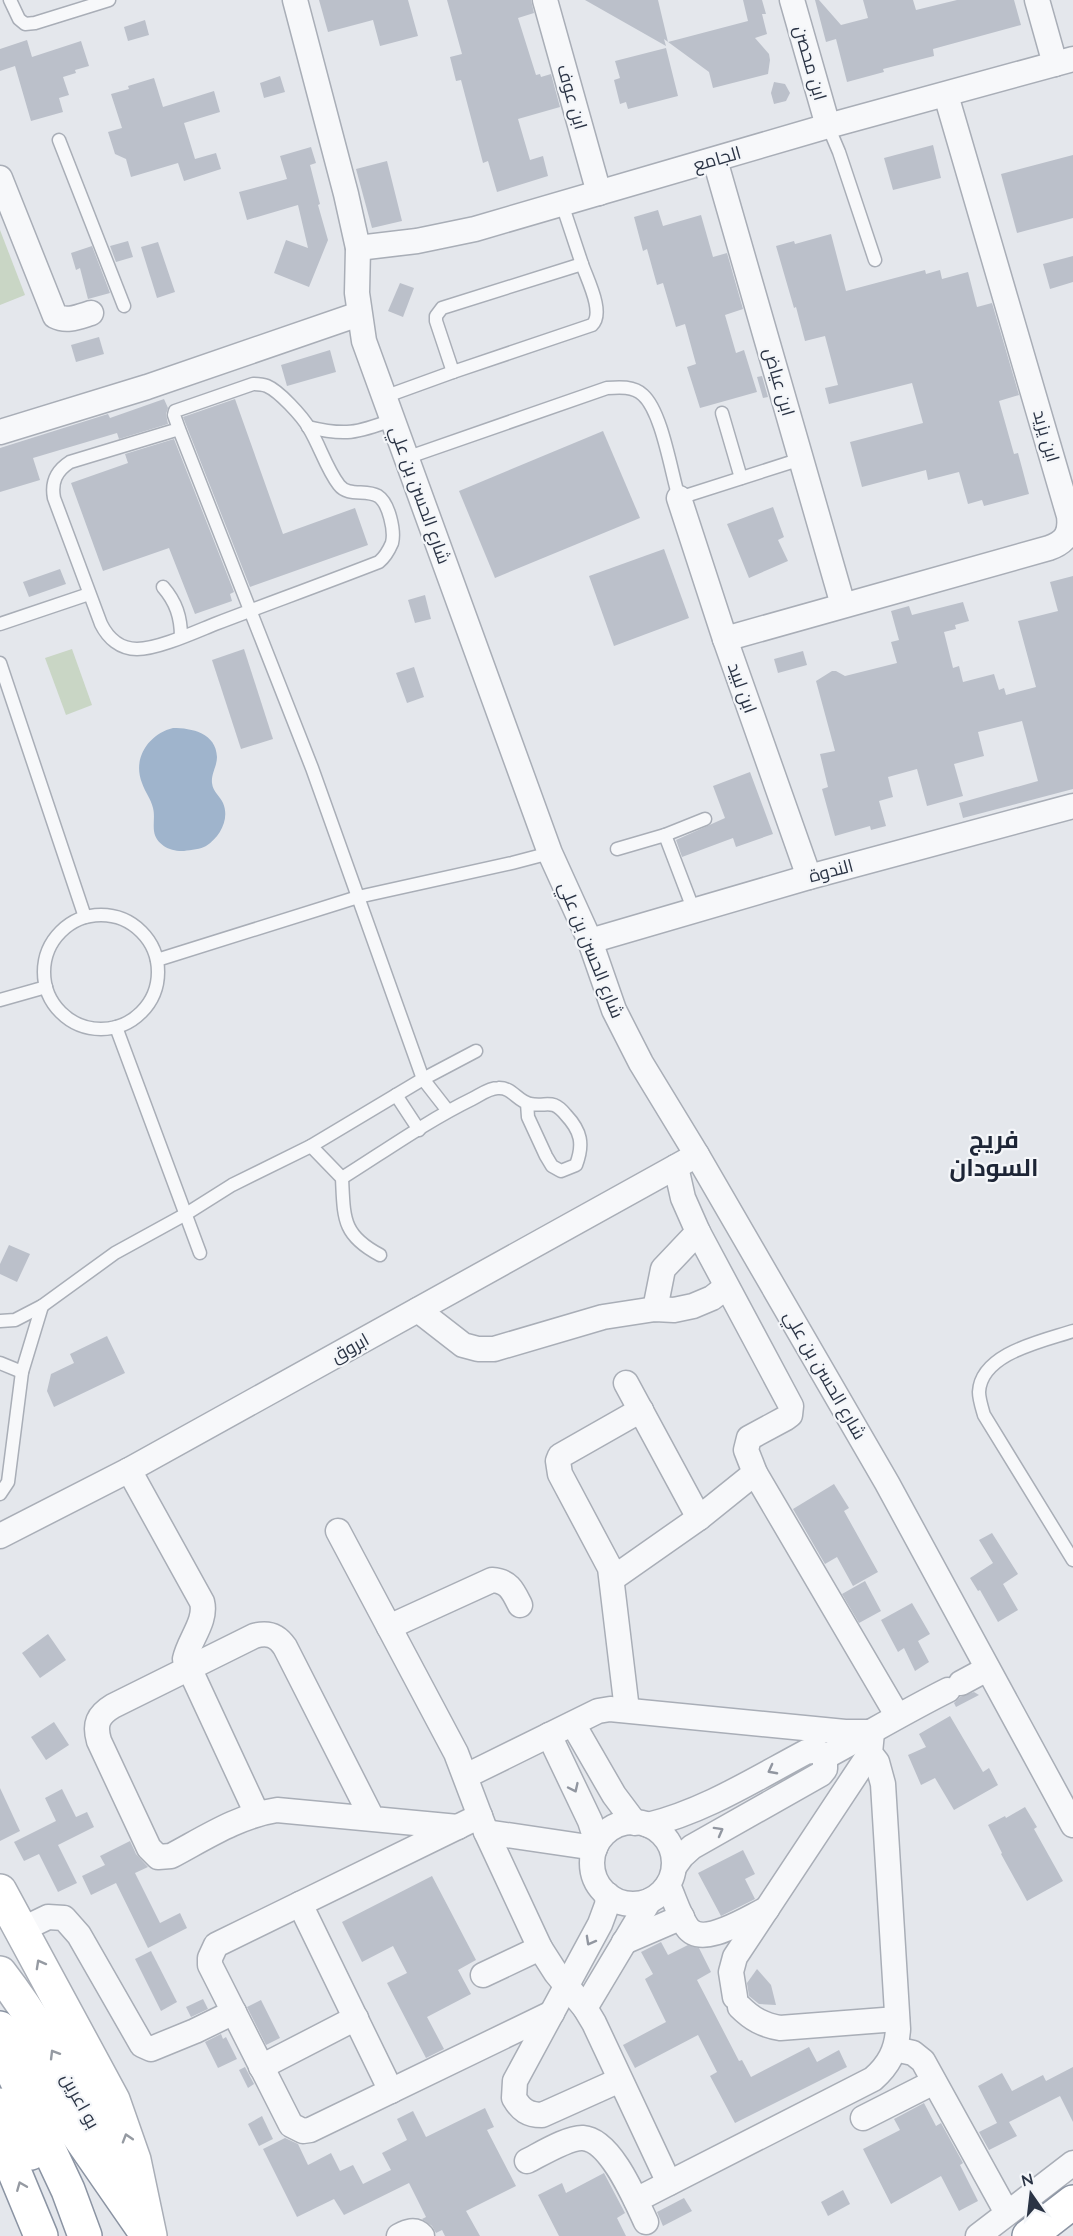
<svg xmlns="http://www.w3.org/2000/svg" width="1073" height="2236" font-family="Quicksand,Cairo,sans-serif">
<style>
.green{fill:#c9d6c5}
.water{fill:#9fb4cc}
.building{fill:#bbc0ca}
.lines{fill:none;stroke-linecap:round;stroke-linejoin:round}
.service-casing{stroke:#a9aeb7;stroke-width:15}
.minor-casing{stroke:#a9aeb7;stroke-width:27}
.secondary-casing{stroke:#a9aeb7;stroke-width:36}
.trunk-casing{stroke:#8b94a3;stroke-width:36}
.service{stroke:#f7f8fa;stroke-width:12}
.minor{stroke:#f7f8fa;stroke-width:24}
.secondary{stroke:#fff;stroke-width:33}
.trunk{stroke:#fff;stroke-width:33}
.oneway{stroke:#9196a0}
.oneway2{stroke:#959aa2}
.labels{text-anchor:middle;stroke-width:4.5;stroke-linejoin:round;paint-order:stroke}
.street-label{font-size:18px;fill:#2b3445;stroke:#f4f6f9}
.district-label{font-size:24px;font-weight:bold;fill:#1d2536;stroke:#f4f6f9}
</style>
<rect width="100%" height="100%" fill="#e4e7ec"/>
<g class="green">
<path d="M0 230 25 295 0 305Z"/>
<path d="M72 649 92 705 66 715 45 658Z"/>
</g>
<path class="water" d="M173 728C192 728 216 733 217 757 217 766 211 774 212 783 213 792 220 796 223 803 230 819 220 837 206 846 201 849 191 850 184 851 171 852 156 845 154 831 153 823 155 816 153 808 151 799 145 792 142 783 132 758 149 734 173 728Z"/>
<g class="building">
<path d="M319 0H408L418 36 380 46 373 20 328 32Z"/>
<path d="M447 0H531L534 13 518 18 536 75 540 74 541 77 551 74 560 107 518 119 530 160 543 156 548 176 497 192 488 161 483 163 461 80 456 81 450 57 462 54Z"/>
<path d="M585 0H658L668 42 748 21 743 0H762L766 14H762L767 34 755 38 769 54 770 60 768 74 713 88 709 72 664 39 666 46Z"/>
<path d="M815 0H819L841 25 868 18 863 0H913L916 10 957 0H1014L1021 25 933 49 934 56 883 69 884 72 847 82 836 39 826 42Z"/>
<path d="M145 20 149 35 128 41 124 27Z"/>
<path d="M27 40 32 57 81 41 89 66 75 70 76 73 63 77 69 95 59 98 63 112 31 121 15 66 0 71V49Z"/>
<path d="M666 48 678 96 628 109 626 102 620 104 614 80 620 78 615 61Z"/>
<path d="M280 76 285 92 264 98 260 83Z"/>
<path d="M154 78 163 107 214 91 220 112 184 123 195 159 216 153 221 169 184 181 178 163 131 177 126 159 115 154 108 132 122 128 111 94 129 89 128 86Z"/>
<path d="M774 82 785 84 790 93 786 101 774 104 771 93Z"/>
<path d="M933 145 941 178 893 190 884 158Z"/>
<path d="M311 147 316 163 310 165 320 204 318 205 328 240 309 287 274 273 286 240 308 248 298 205 247 220 239 192 287 179 280 156Z"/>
<path d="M1073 155V218L1017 233 1001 174Z"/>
<path d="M387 161 402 221 372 228 356 169Z"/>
<path d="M658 210 663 226 701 215 713 257 727 253 743 309 725 315 736 353 744 350 757 392 700 408 687 367 696 364 685 324 676 327 663 283 657 285 647 249 643 251 634 217Z"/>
<path d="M831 234 846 291 925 270 926 274 940 270 942 279 968 272 977 307 992 303 1019 395 999 401 1014 454 1018 453 1029 494 984 506 982 500 968 504 959 472 928 480 926 470 862 487 850 442 923 423 912 383 829 404 825 388 838 385 825 336 805 341 796 307 794 308 776 246 794 241 795 244Z"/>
<path d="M128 241 133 257 116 262 110 246Z"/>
<path d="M158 242 175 292 157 298 141 247Z"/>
<path d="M92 246 110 293 88 299 80 268 76 270 71 253Z"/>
<path d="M1073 256V282L1050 289 1043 264Z"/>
<path d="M400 283 414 288 403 317 388 311Z"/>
<path d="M99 337 104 354 76 362 71 345Z"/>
<path d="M330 350 336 372 287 386 281 365Z"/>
<path d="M762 376 768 397 763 398 757 377Z"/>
<path d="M164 399 168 408 166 414 168 424 119 439 117 433 33 458 40 480 0 492V448L108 414 110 418Z"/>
<path d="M235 399 283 534 355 508 368 545 250 587 183 417Z"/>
<path d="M603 431 640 518 495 578 459 491Z"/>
<path d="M174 439 234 592 230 594 232 601 195 614 169 548 103 571 71 483 128 463 125 454Z"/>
<path d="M773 507 784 537 778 540 788 561 749 578 727 524Z"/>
<path d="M664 549 689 618 614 646 589 576Z"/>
<path d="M60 569 66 584 29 597 23 582Z"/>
<path d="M1073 576V789L963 818 959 803 1038 781 1022 721 978 732 984 756 954 764 963 796 927 806 917 769 888 777 893 797 879 801 886 826 871 830 870 826 835 836 822 789 828 787 820 754 835 751 816 681 832 671H836L845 676 897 663 891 642 899 640 891 611 909 606 912 615 963 602 969 621 955 625 956 629 944 632 953 668 959 666 963 682 994 674 999 690 1004 688 1006 695 1036 687 1018 621 1058 611 1050 582Z"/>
<path d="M425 595 431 619 415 623 408 600Z"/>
<path d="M244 649 273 739 241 749 212 660Z"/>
<path d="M803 651 807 665 778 673 774 659Z"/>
<path d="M414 667 424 697 407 703 396 673Z"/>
<path d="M750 772 773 834 736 847 733 838 682 857 676 840 725 818 713 786Z"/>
<path d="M9 1245 30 1254 17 1282 0 1274V1264Z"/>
<path d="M107 1336 125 1373 54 1407 47 1391 51 1374 74 1363 70 1354Z"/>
<path d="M834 1484 849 1508 844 1511 878 1572 853 1586 837 1557 825 1564 793 1509Z"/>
<path d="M992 1533 1018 1574 1003 1584 1018 1610 998 1622 980 1590 978 1591 970 1578 993 1563 979 1540Z"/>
<path d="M865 1581 881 1611 859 1623 842 1594Z"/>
<path d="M912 1603 930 1634 918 1641 929 1662 915 1671 904 1648 898 1652 881 1620Z"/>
<path d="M48 1634 66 1660 40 1678 22 1653Z"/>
<path d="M974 1692 979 1695 956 1707 954 1703 960 1697Z"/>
<path d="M950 1716 983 1772 989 1768 998 1785 954 1810 935 1778 921 1785 908 1755 926 1747 919 1734Z"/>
<path d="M54 1722 69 1745 46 1760 31 1737Z"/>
<path d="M0 1788 20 1831 0 1841Z"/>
<path d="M62 1789 76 1817 87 1812 94 1827 58 1845 77 1883 58 1892 39 1854 24 1861 14 1842 56 1821 45 1798Z"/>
<path d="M1025 1807 1037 1827 1034 1829 1063 1881 1027 1901 1001 1854 1002 1853 988 1825 1005 1816 1006 1818Z"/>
<path d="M130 1841 136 1854 148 1867 135 1873 160 1923 180 1913 187 1928 148 1948 116 1883 91 1895 82 1876 105 1865 100 1856Z"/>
<path d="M743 1850 755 1874 745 1879 755 1899 721 1916 698 1873Z"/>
<path d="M432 1876 476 1960 458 1970 471 1994 427 2017 444 2049 426 2058 387 1983 407 1973 393 1946 362 1962 342 1922Z"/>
<path d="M661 1942 668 1955 688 1945 699 1948 711 1972 697 1980 739 2061 742 2060 751 2077 809 2047 817 2062 839 2050 847 2067 735 2123 710 2076 717 2072 698 2035 635 2068 623 2045 666 2022 645 1979 653 1974 641 1952Z"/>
<path d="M151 1951 177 2002 161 2011 135 1959Z"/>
<path d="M757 1969 771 1985 776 2005 759 2004 749 1996 747 1983Z"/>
<path d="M203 1999 208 2009 191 2017 186 2007Z"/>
<path d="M261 2000 280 2038 266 2045 247 2007Z"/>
<path d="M221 2034 223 2039 226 2037 237 2059 218 2068 205 2042Z"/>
<path d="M245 2067 254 2084 248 2088 239 2070Z"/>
<path d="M1073 2067V2122L1060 2096 1009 2122 1017 2136 989 2150 979 2132 997 2123 978 2086 1002 2073 1012 2091 1043 2075 1046 2081Z"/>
<path d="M924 2103 936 2126 941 2123 963 2163 960 2165 978 2201 959 2211 941 2176 891 2204 863 2149 900 2130 894 2119Z"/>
<path d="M485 2108 494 2127 487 2130 516 2186 466 2211 480 2236H445L442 2230 436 2233 432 2226 422 2219 426 2217 409 2183 344 2215 334 2199 297 2217 263 2149 285 2138 298 2144 308 2165 331 2153 340 2171 353 2165 363 2184 391 2170 382 2153 407 2140 397 2119 413 2111 426 2137Z"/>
<path d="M262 2116 273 2139 259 2146 248 2124Z"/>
<path d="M604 2173 625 2213 617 2218 626 2236H559L538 2195 562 2183 566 2193Z"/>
<path d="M843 2190 850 2204 828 2216 821 2202Z"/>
<path d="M684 2198 692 2211 663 2226 657 2212Z"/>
</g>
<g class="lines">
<g class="service-casing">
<g id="service">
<path d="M10 0 19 19 25 24 35 23 109 0"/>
<path d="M828 126 839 152 875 260"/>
<path d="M59 140 124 306"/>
<path d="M562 204 582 264"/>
<path d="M582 264C587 279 605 313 592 325L453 372 436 321V316L442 308Z"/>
<path d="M384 397 453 372"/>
<path d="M722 413 741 478"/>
<path d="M308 427C345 436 357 433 392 420"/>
<path d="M179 429 70 462C56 471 51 482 54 498L101 624C108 638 120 649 137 649 158 649 195 632 215 624 270 603 325 583 379 562 385 557 389 550 392 543 395 531 389 503 378 496 366 489 348 497 339 485 326 468 320 446 309 428 302 416 279 391 267 386 262 384 258 384 253 384L175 411 174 415 179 429 312 768 423 1079 448 1111"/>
<path d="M406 458 607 388C619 387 634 386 643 395 662 412 671 472 679 498L801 459"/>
<path d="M163 587C176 602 181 617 181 637"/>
<path d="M0 624 89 594"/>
<path d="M0 663 85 917"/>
<path d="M665 835 705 819"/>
<path d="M617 849 665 835 694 911"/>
<circle cx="101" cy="972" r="57"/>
<path d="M157 960 358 897 512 863 550 853"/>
<path d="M0 1000 46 987"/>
<path d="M116 1027 200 1253"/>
<path d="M396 1095 419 1130"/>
<path d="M311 1146 342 1178C344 1218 342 1235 380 1255"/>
<path d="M342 1178C385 1151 427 1121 472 1099 480 1095 489 1088 498 1088 512 1087 517 1101 530 1104 548 1107 552 1098 566 1115 581 1131 584 1144 576 1165L561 1171 552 1166 546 1156 528 1117 527 1103"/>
<path d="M0 1321 15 1320 42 1306 115 1253 186 1214 232 1185 311 1146 423 1079 476 1051"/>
<path d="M1073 1331C1043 1341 981 1353 979 1392 979 1399 982 1408 984 1415L1073 1560"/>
<path d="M0 1363 22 1372"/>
<path d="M0 1494 8 1482 22 1372 42 1306"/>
</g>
</g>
<g class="minor-casing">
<g id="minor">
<path d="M295 0 346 194 358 248 357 293 364 341 550 853 590 941 614 1010 641 1063 697 1155 887 1483 1073 1825"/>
<path d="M545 0 599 193"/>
<path d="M792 0 828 126"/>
<path d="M1037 0 1055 64"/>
<path d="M715 160 843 605"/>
<path d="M0 178 55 316C67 322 78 317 91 313"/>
<path d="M358 248 417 241 475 229 828 126 1073 59"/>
<path d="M0 432 147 387 359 314"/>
<path d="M679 498 725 639 809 877"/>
<path d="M725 639 1049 548C1066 542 1071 533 1069 516L946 95"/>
<path d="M590 941 809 877 1073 806"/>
<path d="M676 1167 683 1198 698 1232 791 1406 790 1415 786 1418 749 1438 746 1450 755 1473 897 1715"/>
<path d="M655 1309 663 1269 698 1232"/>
<path d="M418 1310 463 1345 478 1349H494L603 1317 655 1309 674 1310 693 1306 712 1298 726 1287"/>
<path d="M626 1383 699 1518"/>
<path d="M129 1470 202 1602C207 1621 189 1640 185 1659L257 1814"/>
<path d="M338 1531 456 1753 486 1832 540 1948 556 1973 585 2008 594 2023 669 2183"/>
<path d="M0 1536 129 1470 697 1155"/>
<path d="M612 1579 699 1518 755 1473"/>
<path d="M389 1627 492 1580C509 1581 513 1591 520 1605"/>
<path d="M961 1683 987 1669"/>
<path d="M627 1710 610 1568 560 1474 558 1461 560 1456 641 1410"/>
<path d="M573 1724 614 1795 635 1823"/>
<path d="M549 1735 590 1821 597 1843"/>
<path d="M825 1757C866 1735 906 1711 948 1690"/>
<path d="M466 1776 598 1711 610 1709 845 1732H872L870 1753 877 1762 883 1784 898 2029C897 2050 889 2065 873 2079L636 2200"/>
<path d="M480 1816 216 1945 210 1958V1965L291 2125 303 2131 310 2130 552 2013"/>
<path d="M372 1818 285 1647C277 1635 268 1632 254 1636L113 1706C98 1715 94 1724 99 1741L149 1848 158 1857 171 1856C205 1838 238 1816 277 1810L458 1827"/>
<circle cx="633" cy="1863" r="41"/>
<path d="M648 1825C705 1811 755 1779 806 1752 815 1750 819 1751 825 1757V1769L821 1774 692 1847 682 1856 674 1867"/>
<path d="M486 1832 595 1848"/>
<path d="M668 1885C674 1898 679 1915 687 1927 702 1949 749 1917 767 1909"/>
<path d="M608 1895 607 1905 600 1924 515 2081 514 2098C521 2110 528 2115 542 2115L620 2080"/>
<path d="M300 1904 391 2091"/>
<path d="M21 1930 48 1917 64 1918 79 1935 142 2045 151 2049 195 2031 234 2012"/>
<path d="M624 1942 682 1917"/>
<path d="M483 1975 540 1948"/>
<path d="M735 1997 731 1972 735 1957 870 1753"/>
<path d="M740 2007C752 2019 763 2025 780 2028L897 2019"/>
<path d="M585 2008 649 1901"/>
<path d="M895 2049 913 2053 923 2061 1007 2213"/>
<path d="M261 2067 356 2018"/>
<path d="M863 2118 934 2082"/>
<path d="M527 2161C541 2154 569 2137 583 2138 611 2140 635 2199 646 2222"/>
<path d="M399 2236C407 2232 415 2228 422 2236"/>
<path d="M978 2236 1073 2163"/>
</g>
</g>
<g class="secondary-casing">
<g id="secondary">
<path d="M0 1891 113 2100 134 2160 150 2236"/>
<path d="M0 1973C48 2035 84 2106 119 2175"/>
</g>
</g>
<g class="trunk-casing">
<g id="trunk">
<path d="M0 2028 40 2080 148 2236"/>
<path d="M6 2058 68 2190 85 2236"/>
<path d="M0 2105 31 2153"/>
<path d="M0 2137 41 2236"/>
<path d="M1029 2236 1073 2202"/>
</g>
</g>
<use href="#service" class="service"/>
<use href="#minor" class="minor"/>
<use href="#secondary" class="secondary"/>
<use href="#trunk" class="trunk"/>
</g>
<defs><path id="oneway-chevron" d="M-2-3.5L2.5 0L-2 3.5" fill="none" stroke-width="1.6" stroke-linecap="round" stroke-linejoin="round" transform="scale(1.5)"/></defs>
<g class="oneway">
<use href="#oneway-chevron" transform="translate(772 1770) rotate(152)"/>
<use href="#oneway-chevron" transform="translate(574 1788) rotate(65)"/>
<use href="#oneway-chevron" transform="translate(719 1831) rotate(-29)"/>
<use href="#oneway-chevron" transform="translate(590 1941) rotate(119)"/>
</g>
<g class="oneway2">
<use href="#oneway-chevron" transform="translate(40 1964) rotate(-119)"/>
<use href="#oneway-chevron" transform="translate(54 2054) rotate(-121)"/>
<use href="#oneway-chevron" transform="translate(127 2138) rotate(-107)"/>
<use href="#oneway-chevron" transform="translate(21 2186) rotate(-112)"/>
</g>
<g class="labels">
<g class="street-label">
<text transform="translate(810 63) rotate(74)" y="6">ابن محصن</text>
<text transform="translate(572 97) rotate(74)" y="6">ابن عوف</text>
<text transform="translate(717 159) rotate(-16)" y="6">الجامع</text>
<text transform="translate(779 382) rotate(74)" y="6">ابن عياض</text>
<text transform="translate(1046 436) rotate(74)" y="6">ابن يزيد</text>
<text transform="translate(420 495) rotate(70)" y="6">شارع الحسن بن علي</text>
<text transform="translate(742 688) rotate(70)" y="6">ابن لبيد</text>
<text transform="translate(831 871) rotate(-15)" y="6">الندوة</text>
<text transform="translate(591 950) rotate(68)" y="6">شارع الحسن بن علي</text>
<text transform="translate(350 1348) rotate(-29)" y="6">ابروق</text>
<text transform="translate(825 1375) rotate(60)" y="6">شارع الحسن بن علي</text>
<text transform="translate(80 2101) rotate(61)" y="6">بو اعرين</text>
</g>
<g class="district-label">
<text x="994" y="1148">فريج<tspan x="994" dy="28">السودان</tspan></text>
</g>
</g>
<g transform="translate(1031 2194) rotate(346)" stroke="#f4f6f9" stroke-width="4.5" paint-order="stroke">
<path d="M0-4.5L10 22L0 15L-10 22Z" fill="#2b3445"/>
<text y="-9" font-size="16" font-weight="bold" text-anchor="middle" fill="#2b3445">N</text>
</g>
</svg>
